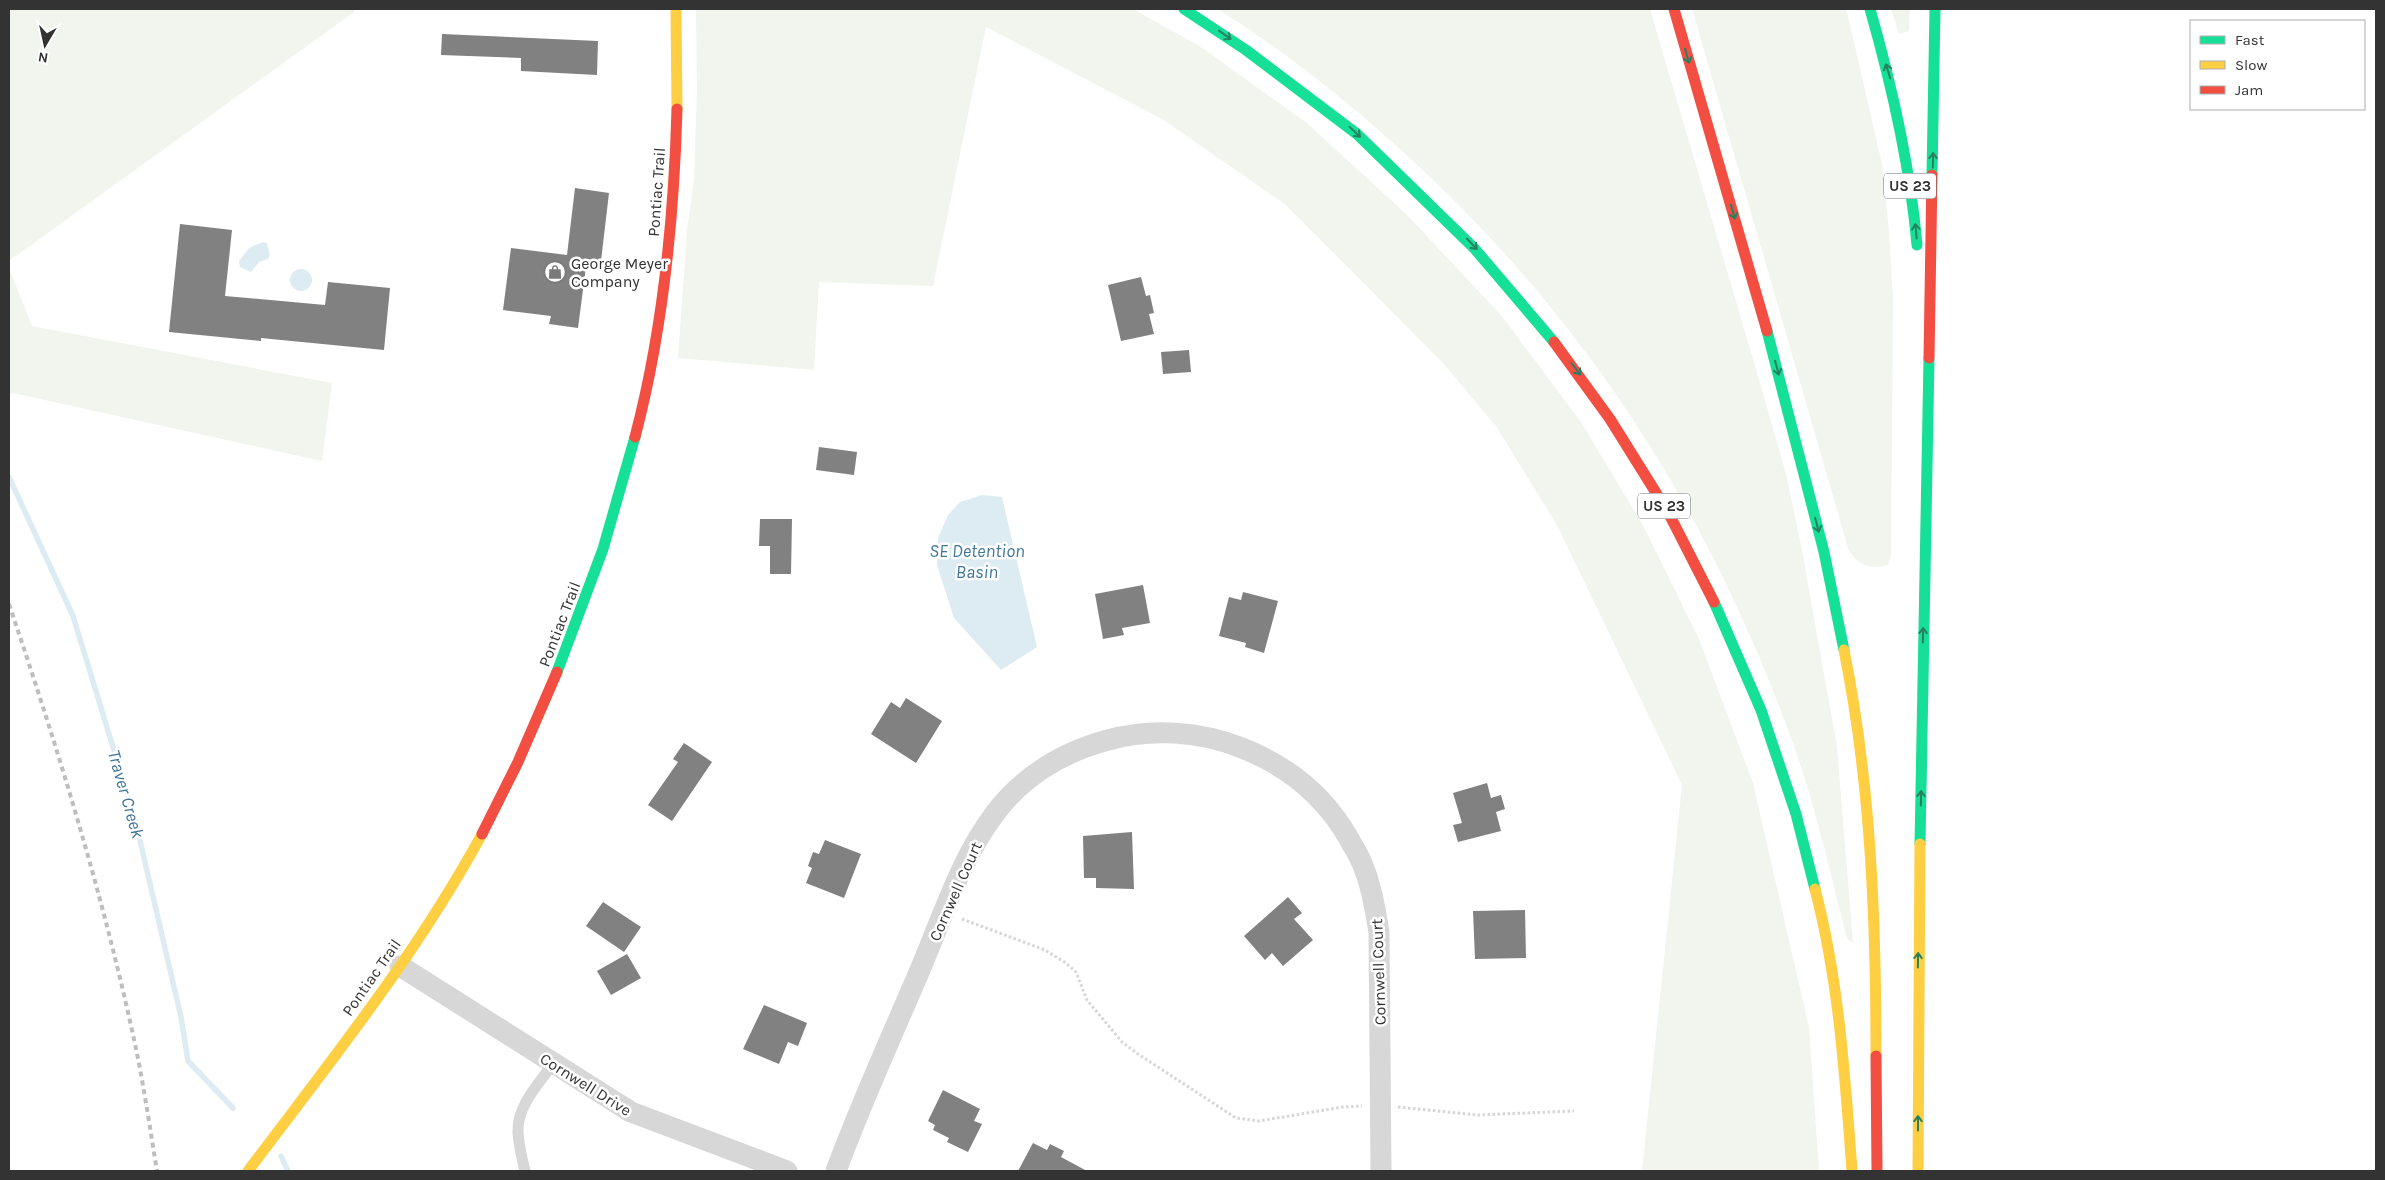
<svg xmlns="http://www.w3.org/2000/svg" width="2385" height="1180" font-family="Karla,sans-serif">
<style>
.green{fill:#f1f5ed}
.water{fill:#ddebf3}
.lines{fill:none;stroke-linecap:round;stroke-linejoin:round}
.stream{stroke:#ddebf3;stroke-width:5.5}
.building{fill:#818181}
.path{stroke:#d6d6d6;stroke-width:3;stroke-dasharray:2.5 2.5;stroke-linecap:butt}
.lane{stroke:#d7d7d7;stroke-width:11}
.street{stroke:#d7d7d7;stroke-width:21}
.fast{stroke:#16e098;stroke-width:11}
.slow{stroke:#ffcf43;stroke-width:11}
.jam{stroke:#f24e42;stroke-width:11}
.rail{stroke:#bebebe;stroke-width:4;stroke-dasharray:5 4;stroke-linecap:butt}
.oneway{stroke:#268160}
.labels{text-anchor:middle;stroke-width:5;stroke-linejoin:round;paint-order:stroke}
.shield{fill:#fff;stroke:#707070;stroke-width:1}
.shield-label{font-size:15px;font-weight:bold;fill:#333}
.street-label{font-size:16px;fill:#333;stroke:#fff}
.poi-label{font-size:16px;fill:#333;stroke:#fff;text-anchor:start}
.water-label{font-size:18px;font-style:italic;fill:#3f7597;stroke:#fff}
</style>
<rect width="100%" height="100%" fill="#fff"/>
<g class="green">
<path d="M9 9H354V12L9 261Z"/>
<path d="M696 9H1133L1201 47 1307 123 1407 215 1501 315 1581 422 1644 527 1699 639 1753 783 1809 1027 1819 1171H1642L1682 785 1557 525 1496 426 1442 362 1286 205 1162 119 986 27 933 286 819 282 814 370 678 358 687 231 694 178 697 90Z"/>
<path d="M1217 9H1650L1758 376 1786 474 1802 550 1837 747 1853 943 1847 939C1830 872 1815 803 1791 738 1706 504 1579 308 1392 142 1337 93 1279 47 1217 9Z"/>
<path d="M1692 9H1845L1848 16 1882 164 1889 231 1893 301 1891 556 1888 565C1870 570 1856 565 1848 548Z"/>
<path d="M1891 9H1910L1909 31 1899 34Z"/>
<path d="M9 268 32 326 332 383 322 461 13 393 9 394Z"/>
</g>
<g class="water">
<path d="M263 242 267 243 270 255 268 259 259 262 251 272 240 267 239 261 249 248Z"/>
<circle cx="301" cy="280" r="11"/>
<path d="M982 495 1002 497 1037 647 1001 670 954 618 937 565 938 538 948 515 960 502Z"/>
</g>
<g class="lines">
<g class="stream">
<path d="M9 477 73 616 135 819 181 1017 188 1061 233 1108"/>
<path d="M281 1156 288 1171"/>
</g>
</g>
<g class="building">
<path d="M442 34 598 41 597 75 521 71V58L441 55Z"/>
<path d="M575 188 609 193 601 261 587 259 578 328 549 324 551 316 503 310 511 248 567 255Z"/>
<path d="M180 224 232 230 225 296 325 305 328 282 390 288 384 350 261 338V341L169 332Z"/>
<path d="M1141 277 1146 296 1150 295 1154 313 1149 314 1154 334 1121 341 1108 285Z"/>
<path d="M1189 350 1191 372 1163 374 1161 352Z"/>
<path d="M819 447 857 452 854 475 816 470Z"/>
<path d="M760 519H792L791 574H770V546H759Z"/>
<path d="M1143 585 1150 623 1122 628 1124 635 1103 639 1095 594Z"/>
<path d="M1243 592 1278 601 1264 653 1245 647 1246 643 1219 636 1229 597 1241 600Z"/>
<path d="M906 698 942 721 916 763 871 734 891 702 900 708Z"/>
<path d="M684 743 712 762 672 821 648 805 678 762 673 759Z"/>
<path d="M1487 783 1491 798 1501 795 1505 809 1496 812 1501 831 1458 842 1453 825 1462 823 1453 793Z"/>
<path d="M1132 832 1134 889 1096 888V878H1084L1083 836Z"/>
<path d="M825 840 861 854 844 898 806 883 812 868 808 866 813 852 819 854Z"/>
<path d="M1288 897 1302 913 1294 919 1313 940 1283 966 1272 953 1265 960 1244 936Z"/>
<path d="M603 902 641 927 624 952 586 926Z"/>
<path d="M1525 910 1526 958 1475 959 1473 911Z"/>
<path d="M627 954 641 978 611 995 597 971Z"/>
<path d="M764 1005 807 1023 798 1046 788 1042 779 1064 743 1049Z"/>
<path d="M943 1090 980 1109 974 1121 982 1124 968 1152 947 1142 949 1138 933 1130 935 1125 928 1121Z"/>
<path d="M1033 1143 1047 1150 1050 1144 1064 1151 1061 1157 1087 1171H1018Z"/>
</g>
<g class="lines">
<g class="path">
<path d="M962 919 1045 950 1066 963 1076 972 1087 1000 1122 1042 1138 1054 1236 1118 1259 1121 1343 1107 1362 1106"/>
<path d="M1398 1107 1478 1115 1574 1111"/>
</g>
<path class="lane" d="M525 1171C522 1159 519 1145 518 1133 516 1107 539 1083 553 1064"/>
<g class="street">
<path d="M400 966 631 1112 787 1171"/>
<path d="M836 1171C860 1106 889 1042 917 977 962 872 982 774 1108 740 1151 728 1200 731 1242 748 1288 766 1323 794 1348 837 1352 845 1358 853 1361 861 1371 883 1375 908 1379 932L1381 1171"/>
</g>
<g class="fast">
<path d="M1184 9 1246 50 1357 134 1474 248 1554 342"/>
<path d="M1870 9C1892 86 1910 165 1917 245"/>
<path d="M1932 175 1935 9"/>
<path d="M1767 331 1824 552 1844 650"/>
<path d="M1714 602 1761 710 1796 814 1815 889"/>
<path d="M557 672 603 549 635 437"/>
<path d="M1920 844 1929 358"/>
</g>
<g class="slow">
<path d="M676 9 677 109"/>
<path d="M1844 650C1871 784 1876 921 1876 1056"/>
<path d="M1815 889C1839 981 1845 1076 1852 1171"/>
<path d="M248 1171C330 1062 417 954 482 834"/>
<path d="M1918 1171 1920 844"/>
</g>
<g class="jam">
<path d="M1674 9 1767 331"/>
<path d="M1554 342 1610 419 1668 512 1714 602"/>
<path d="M1929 358 1932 175"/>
<path d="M635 437C663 331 674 219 677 109"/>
<path d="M482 834 518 762 557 672"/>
<path d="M1876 1056 1877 1171"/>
</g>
<path class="rail" d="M9 604C58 749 103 895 135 1044 144 1086 150 1129 157 1171"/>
</g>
<defs><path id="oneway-shaft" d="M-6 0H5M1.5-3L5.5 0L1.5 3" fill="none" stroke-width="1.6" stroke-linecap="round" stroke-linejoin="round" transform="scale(1.25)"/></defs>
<g class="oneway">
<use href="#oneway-shaft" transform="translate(1225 35) rotate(36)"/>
<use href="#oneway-shaft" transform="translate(1687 56) rotate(74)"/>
<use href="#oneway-shaft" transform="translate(1888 71) rotate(-107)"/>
<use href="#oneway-shaft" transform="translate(1355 132) rotate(43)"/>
<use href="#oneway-shaft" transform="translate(1933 160) rotate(-89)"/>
<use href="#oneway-shaft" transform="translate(1733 212) rotate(74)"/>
<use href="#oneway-shaft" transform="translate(1916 231) rotate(-95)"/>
<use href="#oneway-shaft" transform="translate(1472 244) rotate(47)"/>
<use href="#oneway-shaft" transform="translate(1777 368) rotate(75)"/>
<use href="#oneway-shaft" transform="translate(1576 369) rotate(53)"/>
<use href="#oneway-shaft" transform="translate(1817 525) rotate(75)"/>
<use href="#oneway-shaft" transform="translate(1923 635) rotate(-89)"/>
<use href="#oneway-shaft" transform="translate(1921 798) rotate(-89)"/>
<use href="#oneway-shaft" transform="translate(1918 960) rotate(-89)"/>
<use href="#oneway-shaft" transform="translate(1918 1123) rotate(-90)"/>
</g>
<defs>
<g id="shop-ring" transform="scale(1.125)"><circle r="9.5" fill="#fff" stroke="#7a7a7a" stroke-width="1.5"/><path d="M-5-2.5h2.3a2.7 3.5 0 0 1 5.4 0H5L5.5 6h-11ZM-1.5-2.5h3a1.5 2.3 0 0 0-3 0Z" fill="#7a7a7a"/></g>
</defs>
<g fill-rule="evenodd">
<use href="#shop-ring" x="555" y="272"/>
</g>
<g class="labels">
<g class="shield">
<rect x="1884" y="173.5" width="52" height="25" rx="4"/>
<rect x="1638" y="493.5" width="52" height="25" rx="4"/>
</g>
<g class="shield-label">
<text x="1910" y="191">US 23</text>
<text x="1664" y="511">US 23</text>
</g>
<g class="street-label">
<text transform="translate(656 192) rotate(-86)" y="6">Pontiac Trail</text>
<text transform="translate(559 624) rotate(-69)" y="6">Pontiac Trail</text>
<text transform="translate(955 891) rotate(-66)" y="6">Cornwell Court</text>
<text transform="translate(1378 972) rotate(-92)" y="6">Cornwell Court</text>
<text transform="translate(371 977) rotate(-55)" y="6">Pontiac Trail</text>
<text transform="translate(586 1084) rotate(32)" y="6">Cornwell Drive</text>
</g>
<g class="poi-label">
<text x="571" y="269">George Meyer<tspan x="571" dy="18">Company</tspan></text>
</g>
<g class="water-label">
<text x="977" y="557">SE Detention<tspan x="977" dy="21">Basin</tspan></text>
<text transform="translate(126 794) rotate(74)" y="6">Traver Creek</text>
</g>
</g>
<rect width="2385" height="1180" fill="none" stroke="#333333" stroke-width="20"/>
<rect x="2190" y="20" width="175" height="90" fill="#ffffff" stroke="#adadad"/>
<rect x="2200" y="36" width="25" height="8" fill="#16e098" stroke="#adadad"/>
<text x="2235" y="45" font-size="15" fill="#333333">Fast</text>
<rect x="2200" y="61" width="25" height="8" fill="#ffcf43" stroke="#adadad"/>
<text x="2235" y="70" font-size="15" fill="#333333">Slow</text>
<rect x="2200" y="86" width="25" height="8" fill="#f24e42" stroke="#adadad"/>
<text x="2235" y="95" font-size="15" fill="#333333">Jam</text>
<g transform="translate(45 45) rotate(189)" stroke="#ffffff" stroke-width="4" paint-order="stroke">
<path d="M0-4L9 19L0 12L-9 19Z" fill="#333333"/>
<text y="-8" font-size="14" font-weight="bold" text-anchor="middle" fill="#333333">N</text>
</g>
</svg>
